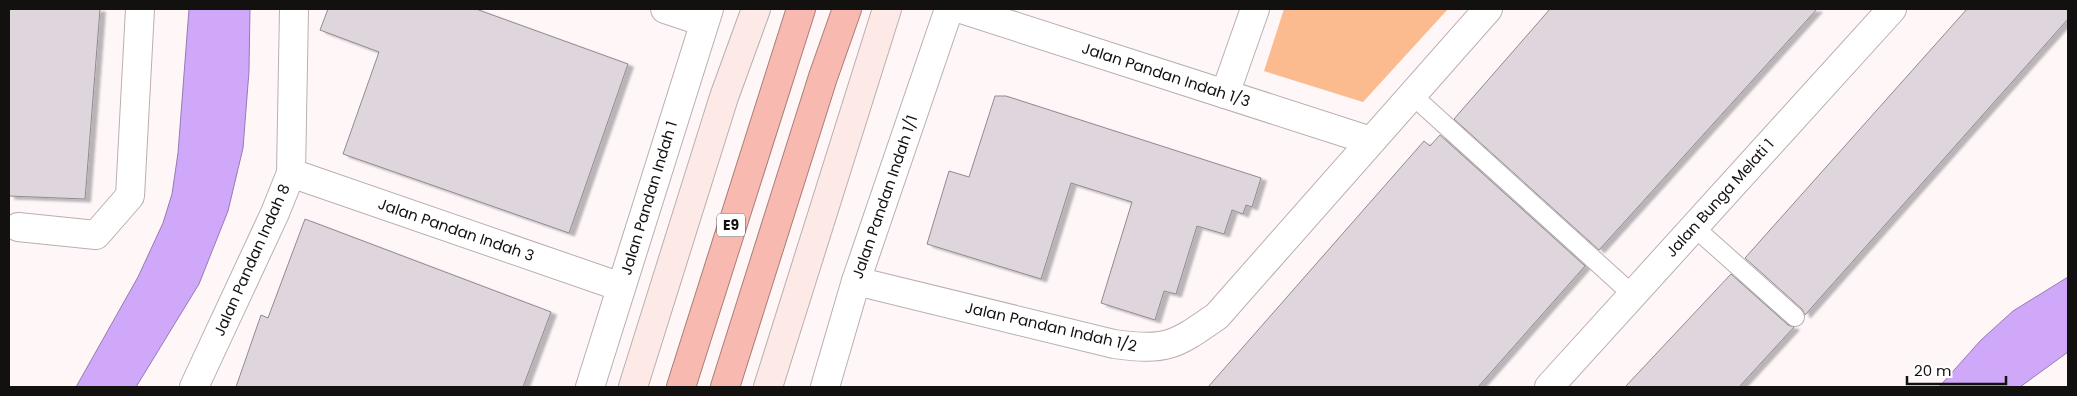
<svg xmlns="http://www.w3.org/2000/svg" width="2077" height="396" font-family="Poppins,sans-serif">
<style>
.green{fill:#fbbb8f}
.water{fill:#d0a8f9;stroke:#977ab3}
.building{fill:#ded6dc;stroke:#918a90;filter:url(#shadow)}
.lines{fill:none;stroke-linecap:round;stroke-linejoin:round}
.lane-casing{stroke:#b9afb1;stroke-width:20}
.street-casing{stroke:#b9afb1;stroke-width:30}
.secondary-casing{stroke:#b9afb1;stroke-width:30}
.highway-casing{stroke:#a87e78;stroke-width:30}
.lane{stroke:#fff;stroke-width:18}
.street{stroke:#fff;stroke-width:28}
.secondary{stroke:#fdeae7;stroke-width:28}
.highway{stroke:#f8bab0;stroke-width:28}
.labels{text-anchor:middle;stroke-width:5;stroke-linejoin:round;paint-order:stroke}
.shield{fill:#fff;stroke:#5a5858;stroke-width:1}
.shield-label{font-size:14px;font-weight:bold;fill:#131010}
.street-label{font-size:15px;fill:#131010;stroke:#fff}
</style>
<defs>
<filter id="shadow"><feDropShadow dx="5.5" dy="3" stdDeviation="1" flood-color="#0004"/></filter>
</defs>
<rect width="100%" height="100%" fill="#fff6f8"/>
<path class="green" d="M1284 9H1448L1363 102 1264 71Z"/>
<g class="water">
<path d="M189 9H250L249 71 243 148 228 211 199 284 136 387H76L138 277 163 223 172 194 178 153Z"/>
<path d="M2068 277V352L2020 387H1939L1981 340 2013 311Z"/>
</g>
<g class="building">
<path d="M9 9H100L85 199 9 196Z"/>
<path d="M328 9H476L628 64 569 233 343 154 379 52 320 30Z"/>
<path d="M1550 9H1817L1599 250 1454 119Z"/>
<path d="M1967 9H2068V19L1805 315 1802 309 1745 258Z"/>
<path d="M995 96H1006L1261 178 1252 207 1246 205 1243 214 1232 210 1224 234 1197 226 1176 294 1164 291 1155 320 1101 303 1132 202 1071 183 1041 279 927 244 949 171 969 177Z"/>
<path d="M1440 135 1585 266 1478 387H1208L1424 141 1430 146Z"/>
<path d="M305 219 551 312 523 387H236L261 315 268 318Z"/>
<path d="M1731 274 1788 325 1794 327 1739 387H1625Z"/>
</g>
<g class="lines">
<g class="lane-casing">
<g id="lane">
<path d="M1412 95 1633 295"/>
<path d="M1694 227 1795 317"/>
</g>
</g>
<g class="street-casing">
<g id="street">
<path d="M665 9 704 22"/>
<path d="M961 9 1371 141"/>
<path d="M1225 94 1255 9"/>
<path d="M291 173 621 287"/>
<path d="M18 227 96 235 130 196 140 9"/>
<path d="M856 281 1114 344C1167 351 1174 346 1217 316L1488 9"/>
<path d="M194 387 275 213 291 173 294 9"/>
<path d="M590 387 709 9"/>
<path d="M825 387 856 281 949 9"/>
<path d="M1549 387 1892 9"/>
</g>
</g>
<g class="secondary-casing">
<g id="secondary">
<path d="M633 387 724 97 756 9"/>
<path d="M768 387 887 9"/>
</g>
</g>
<g class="highway-casing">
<g id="highway">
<path d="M681 387 801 9"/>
<path d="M725 387 823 77 847 9"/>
</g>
</g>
<use href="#lane" class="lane"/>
<use href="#street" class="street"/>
<use href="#secondary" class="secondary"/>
<use href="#highway" class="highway"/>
</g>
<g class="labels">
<rect class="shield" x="717" y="213.5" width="28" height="23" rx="4"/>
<g class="shield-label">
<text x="731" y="230">E9</text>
</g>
<g class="street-label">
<text transform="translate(1166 75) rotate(18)" y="5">Jalan Pandan Indah 1/3</text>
<text transform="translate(885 197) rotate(-71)" y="5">Jalan Pandan Indah 1/1</text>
<text transform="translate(649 198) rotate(-73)" y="5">Jalan Pandan Indah 1</text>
<text transform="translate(1720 198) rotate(-48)" y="5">Jalan Bunga Melati 1</text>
<text transform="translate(456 230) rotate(19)" y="5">Jalan Pandan Indah 3</text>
<text transform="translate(252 260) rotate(-66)" y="5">Jalan Pandan Indah 8</text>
<text transform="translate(1051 327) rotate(13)" y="5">Jalan Pandan Indah 1/2</text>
</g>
</g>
<rect width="2077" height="396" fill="none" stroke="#131010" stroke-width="20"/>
<path d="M1907 376v8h99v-8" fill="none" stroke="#131010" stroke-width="2.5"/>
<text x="1914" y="376" font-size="15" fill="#131010" stroke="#ffffff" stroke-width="4" paint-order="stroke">20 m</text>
</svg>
